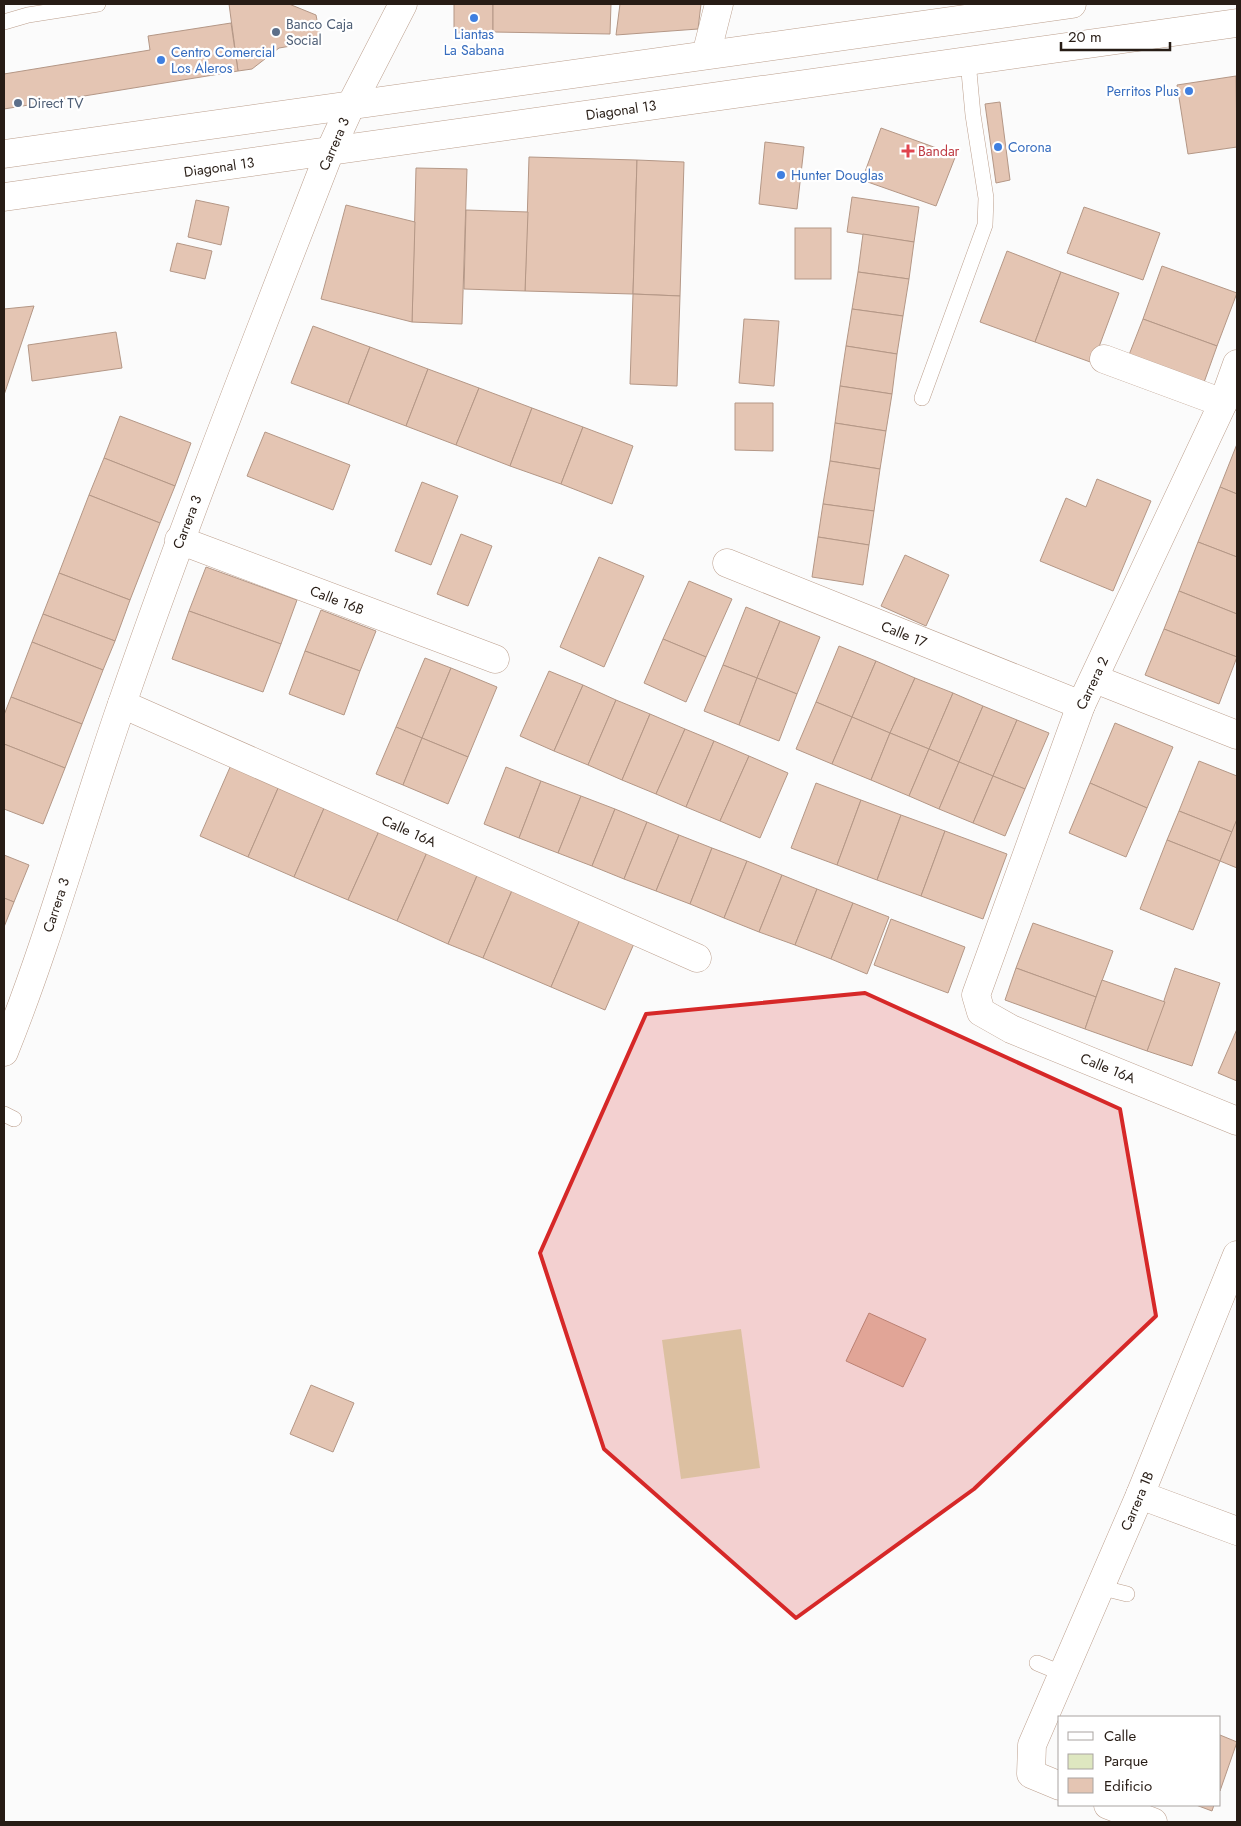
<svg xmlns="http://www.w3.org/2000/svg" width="1241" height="1826" font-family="Jost,sans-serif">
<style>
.green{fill:#dee7c0}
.building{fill:#e4c5b3;stroke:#b49786}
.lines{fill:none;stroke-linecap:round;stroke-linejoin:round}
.service-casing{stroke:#bc9f8d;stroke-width:16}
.minor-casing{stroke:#bc9f8d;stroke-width:29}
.secondary-casing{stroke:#bc9f8d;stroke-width:29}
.service{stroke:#fff;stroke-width:15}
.minor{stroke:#fff;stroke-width:28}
.secondary{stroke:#fff;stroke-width:28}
.marked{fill:#d62828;fill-opacity:0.2;stroke:#d62828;stroke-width:4;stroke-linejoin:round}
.shop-dot{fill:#3f7fe0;stroke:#fff;stroke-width:2}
.service-dot{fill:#5c6f8a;stroke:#fff;stroke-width:2}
.health-dot{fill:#e0444e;stroke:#fff;stroke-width:2}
.labels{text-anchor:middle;stroke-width:4.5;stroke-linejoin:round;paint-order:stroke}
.service-label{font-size:14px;fill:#4e5e75;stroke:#fff;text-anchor:start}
.shop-label{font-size:14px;fill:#366cbe;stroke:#fff;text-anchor:start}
.street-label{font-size:14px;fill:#271c15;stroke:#fff}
.health-label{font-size:14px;fill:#be3a42;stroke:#fff;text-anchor:start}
</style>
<rect width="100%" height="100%" fill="#fbfbfb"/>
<path class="green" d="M741 1329 760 1468 681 1479 662 1340Z"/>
<g class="building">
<path d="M229 4H289L316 15 321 41 279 48 252 69 238 71Z"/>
<path d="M454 4H493V32L454 33Z"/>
<path d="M493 4H611L610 34 493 32Z"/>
<path d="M620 4H701L698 29 616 35Z"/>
<path d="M231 23 238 71 4 109V74L150 50 148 36Z"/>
<path d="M1236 76 1237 147 1188 154 1177 85Z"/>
<path d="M1000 102 1010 180 996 183 985 104Z"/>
<path d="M881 128 956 155 936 206 862 180Z"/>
<path d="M765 142 804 147 797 209 759 204Z"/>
<path d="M529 157 637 160 633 294 525 291Z"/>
<path d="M637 160 684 162 680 296 633 294Z"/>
<path d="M416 168 467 169 462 324 412 322Z"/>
<path d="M852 197 919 207 914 242 847 232Z"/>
<path d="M196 200 229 207 221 245 188 237Z"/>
<path d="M346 205 415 222 412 322 321 299Z"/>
<path d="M1084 207 1160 233 1143 280 1067 253Z"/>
<path d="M466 210 528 212 525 291 464 289Z"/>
<rect x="795" y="228" width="36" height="51"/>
<path d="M863 234 914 242 909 279 858 272Z"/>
<path d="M177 243 212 251 205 279 170 271Z"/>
<path d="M1007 251 1061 272 1035 342 980 322Z"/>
<path d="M1162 266 1237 293 1217 346 1143 319Z"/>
<path d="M858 272 909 279 903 316 852 309Z"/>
<path d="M1061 272 1119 293 1093 363 1035 342Z"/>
<path d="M633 294 680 296 677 386 630 384Z"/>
<path d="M34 306 4 395V309Z"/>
<path d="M852 309 903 316 897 354 846 346Z"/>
<path d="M744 319 779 321 774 386 739 383Z"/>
<path d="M1143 319 1217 346 1202 388 1127 360Z"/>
<path d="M313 326 370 347 348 404 291 383Z"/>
<path d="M116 332 122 368 32 381 28 345Z"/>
<path d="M846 346 897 354 892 394 840 386Z"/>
<path d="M370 347 428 369 406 426 348 404Z"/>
<path d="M428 369 479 388 456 445 406 426Z"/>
<path d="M840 386 892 394 886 431 835 423Z"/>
<path d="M479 388 532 408 510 466 456 445Z"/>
<path d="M735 403H773V451L735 450Z"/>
<path d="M532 408 583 427 561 484 510 466Z"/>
<path d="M120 416 191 443 175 486 104 458Z"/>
<path d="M835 423 886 431 880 469 830 461Z"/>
<path d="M583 427 633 446 612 504 561 484Z"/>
<path d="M265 432 350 465 333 510 247 476Z"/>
<path d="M1237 444V494L1220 487Z"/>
<path d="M104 458 175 486 160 523 89 495Z"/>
<path d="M830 461 880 469 874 511 823 504Z"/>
<path d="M1097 479 1151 501 1113 591 1040 561 1066 498 1086 507Z"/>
<path d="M422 482 458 496 431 565 395 551Z"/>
<path d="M1220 487 1237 494V557L1198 542Z"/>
<path d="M89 495 160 523 130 600 59 573Z"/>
<path d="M823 504 874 511 869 545 818 537Z"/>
<path d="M461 534 492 546 468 606 437 594Z"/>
<path d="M818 537 869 545 863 585 812 577Z"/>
<path d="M1198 542 1237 557V614L1179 591Z"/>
<path d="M905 555 949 575 926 626 881 606Z"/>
<path d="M599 557 644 576 604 667 560 647Z"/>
<path d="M206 567 297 600 281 644 189 611Z"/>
<path d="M59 573 130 600 115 641 43 614Z"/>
<path d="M689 581 732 599 706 657 663 639Z"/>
<path d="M1179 591 1237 614V657L1164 629Z"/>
<path d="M746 607 780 621 757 678 723 665Z"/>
<path d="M321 610 376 631 360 671 305 651Z"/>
<path d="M189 611 281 644 263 692 172 659Z"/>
<path d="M43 614 115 641 103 670 32 642Z"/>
<path d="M780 621 820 637 797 694 757 678Z"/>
<path d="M1164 629 1237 657 1219 704 1145 675Z"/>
<path d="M663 639 706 657 686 702 644 683Z"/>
<path d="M32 642 103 670 82 724 11 697Z"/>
<path d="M839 646 876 661 852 717 816 702Z"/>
<path d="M305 651 360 671 344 715 289 694Z"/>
<path d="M425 658 451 668 422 738 396 727Z"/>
<path d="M876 661 915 678 890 733 852 717Z"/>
<path d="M723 665 757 678 739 725 704 711Z"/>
<path d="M451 668 497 687 468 757 422 738Z"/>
<path d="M549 671 583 685 554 751 520 736Z"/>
<path d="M757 678 797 694 779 741 739 725Z"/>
<path d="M915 678 953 693 929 749 890 733Z"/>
<path d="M583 685 616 700 588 765 554 751Z"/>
<path d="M953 693 983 706 959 762 929 749Z"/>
<path d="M11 697 82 724 65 768 4 744V715Z"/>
<path d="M616 700 650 714 622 780 588 765Z"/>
<path d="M816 702 852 717 832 764 796 749Z"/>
<path d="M983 706 1017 720 993 776 959 762Z"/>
<path d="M650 714 685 729 656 794 622 780Z"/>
<path d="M852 717 890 733 871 780 832 764Z"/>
<path d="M1017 720 1049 733 1025 789 993 776Z"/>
<path d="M1115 723 1173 747 1147 808 1090 783Z"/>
<path d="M396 727 422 738 403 785 376 774Z"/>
<path d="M685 729 714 741 686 807 656 794Z"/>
<path d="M890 733 929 749 909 796 871 780Z"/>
<path d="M422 738 468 757 448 804 403 785Z"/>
<path d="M714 741 749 756 720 821 686 807Z"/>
<path d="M4 744 65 768 43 824 4 809Z"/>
<path d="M929 749 959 762 939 809 909 796Z"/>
<path d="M749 756 788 773 760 838 720 821Z"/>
<path d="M1199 761 1237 776V820L1232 832 1179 811Z"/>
<path d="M959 762 993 776 973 823 939 809Z"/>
<path d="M231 765 279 786 248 857 200 836Z"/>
<path d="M506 767 541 781 519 838 484 824Z"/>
<path d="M993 776 1025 789 1005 836 973 823Z"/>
<path d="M541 781 581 796 558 853 519 838Z"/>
<path d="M816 783 861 800 837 865 791 848Z"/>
<path d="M1090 783 1147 808 1126 857 1069 833Z"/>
<path d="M279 786 325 806 294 877 248 857Z"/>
<path d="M581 796 615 809 592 866 558 853Z"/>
<path d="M861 800 901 815 877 880 837 865Z"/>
<path d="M325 806 380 829 348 900 294 877Z"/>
<path d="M615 809 647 822 624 879 592 866Z"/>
<path d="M1179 811 1232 832 1220 861 1167 840Z"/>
<path d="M901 815 945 831 921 896 877 880Z"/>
<path d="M1237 819V868L1220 861Z"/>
<path d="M647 822 679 835 656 891 624 879Z"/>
<path d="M380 829 428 850 397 921 348 900Z"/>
<path d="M945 831 1007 854 983 919 921 896Z"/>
<path d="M679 835 712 848 690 904 656 891Z"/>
<path d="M1167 840 1220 861 1193 930 1140 909Z"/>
<path d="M712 848 747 861 724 918 690 904Z"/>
<path d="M428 850 479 871 448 944 397 921Z"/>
<path d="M4 855 29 865 14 902 4 898Z"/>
<path d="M747 861 782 875 759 932 724 918Z"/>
<path d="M479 871 514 886 483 958 448 944Z"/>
<path d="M782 875 817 889 795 945 759 932Z"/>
<path d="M514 886 582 915 551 987 483 958Z"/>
<path d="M817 889 853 903 831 959 795 945Z"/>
<path d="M4 898 14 902 4 927Z"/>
<path d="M853 903 889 917 867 974 831 959Z"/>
<path d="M582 915 636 939 605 1010 551 987Z"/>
<path d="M891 919 965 947 948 993 874 965Z"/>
<path d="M1033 923 1113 951 1096 997 1016 968Z"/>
<path d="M1016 968 1096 997 1085 1029 1005 1000Z"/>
<path d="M1175 968 1220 983 1192 1066 1147 1051Z"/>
<path d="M1102 980 1165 1002 1147 1051 1085 1029Z"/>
<path d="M1237 1029V1081L1218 1073Z"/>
<path d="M869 1313 926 1339 903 1387 846 1361Z"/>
<path d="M311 1385 354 1403 333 1452 290 1434Z"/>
<path d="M1220 1735 1237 1742 1220 1791Z"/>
<path d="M1196 1805H1214L1212 1811Z"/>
</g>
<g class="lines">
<g class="service-casing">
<g id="service">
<path d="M4 22 28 15 98 4"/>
<path d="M922 398 985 225 986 198 973 115 968 61"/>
<path d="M4 1114 14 1119"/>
<path d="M1099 1587 1127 1594"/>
<path d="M1037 1663 1061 1673"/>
</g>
</g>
<g class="minor-casing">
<g id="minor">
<path d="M706 55 719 4"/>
<path d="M1104 359 1223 403"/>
<path d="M1237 364 1223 403 1081 705 976 995 981 1012 1011 1029 1237 1121"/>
<path d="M179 540 495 659"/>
<path d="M727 563 1081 705"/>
<path d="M1095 679 1237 735"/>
<path d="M122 704 697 958"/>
<path d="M4 1052C50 938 82 818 123 701 187 516 259 334 330 151L351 105 403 4"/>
<path d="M1140 1495 1237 1531"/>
<path d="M1060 1786 1031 1774 1032 1745 1140 1495 1237 1255"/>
<path d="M1108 1805 1153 1822"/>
</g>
</g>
<g class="secondary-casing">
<g id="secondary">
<path d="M4 154 1072 4"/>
<path d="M4 197 1237 23"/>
</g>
</g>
<use href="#service" class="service"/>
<use href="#minor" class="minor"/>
<use href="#secondary" class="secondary"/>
</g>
<path class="marked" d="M865 993 1120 1109 1156 1316 974 1489 796 1618 604 1449 540 1253 646 1014Z"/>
<g class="shop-dot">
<circle cx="474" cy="18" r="5"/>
<circle cx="161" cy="60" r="5"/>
<circle cx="1189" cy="91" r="5"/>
<circle cx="998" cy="147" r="5"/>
<circle cx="781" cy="175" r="5"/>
</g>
<g class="service-dot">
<circle cx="276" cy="32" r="5"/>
<circle cx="18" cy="103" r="5"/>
</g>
<path class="health-dot" d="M905.5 143.5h5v5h5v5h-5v5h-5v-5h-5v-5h5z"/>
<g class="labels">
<g class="service-label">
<text x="286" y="29">Banco Caja<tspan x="286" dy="16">Social</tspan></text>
<text x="28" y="108">Direct TV</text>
</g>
<g class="shop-label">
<text x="474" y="39" text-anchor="middle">Liantas<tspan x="474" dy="16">La Sabana</tspan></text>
<text x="171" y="57">Centro Comercial<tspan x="171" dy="16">Los Aleros</tspan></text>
<text x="1179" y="96" text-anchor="end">Perritos Plus</text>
<text x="1008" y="152">Corona</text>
<text x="791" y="180">Hunter Douglas</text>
</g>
<g class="street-label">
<text transform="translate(621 110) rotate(-8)" y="5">Diagonal 13</text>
<text transform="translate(334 144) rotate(-67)" y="5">Carrera 3</text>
<text transform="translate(219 167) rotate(-8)" y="5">Diagonal 13</text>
<text transform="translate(187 522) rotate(-69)" y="5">Carrera 3</text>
<text transform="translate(337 600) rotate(21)" y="5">Calle 16B</text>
<text transform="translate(904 634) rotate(22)" y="5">Calle 17</text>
<text transform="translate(1092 683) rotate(-65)" y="5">Carrera 2</text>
<text transform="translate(409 831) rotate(24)" y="5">Calle 16A</text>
<text transform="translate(56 905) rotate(-72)" y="5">Carrera 3</text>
<text transform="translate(1108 1068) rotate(22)" y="5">Calle 16A</text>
<text transform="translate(1137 1501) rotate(-67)" y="5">Carrera 1B</text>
</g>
<g class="health-label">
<text x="918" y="156">Bandar</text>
</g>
</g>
<rect width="1241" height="1826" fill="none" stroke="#271c15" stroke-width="10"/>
<rect x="1058" y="1716" width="162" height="90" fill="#ffffff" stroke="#a9a4a1"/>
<rect x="1068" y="1732" width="25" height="8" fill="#ffffff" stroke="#a9a4a1"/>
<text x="1104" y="1741" font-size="15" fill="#271c15">Calle</text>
<rect x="1068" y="1754" width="25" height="15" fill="#dee7c0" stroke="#a9a4a1"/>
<text x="1104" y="1766" font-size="15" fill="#271c15">Parque</text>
<rect x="1068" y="1778" width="25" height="15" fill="#e4c5b3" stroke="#a9a4a1"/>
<text x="1104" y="1791" font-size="15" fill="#271c15">Edificio</text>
<path d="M1061 42v8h109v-8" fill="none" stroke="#271c15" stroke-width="2.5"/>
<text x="1068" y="42" font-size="15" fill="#271c15" stroke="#ffffff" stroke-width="4" paint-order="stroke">20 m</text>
</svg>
